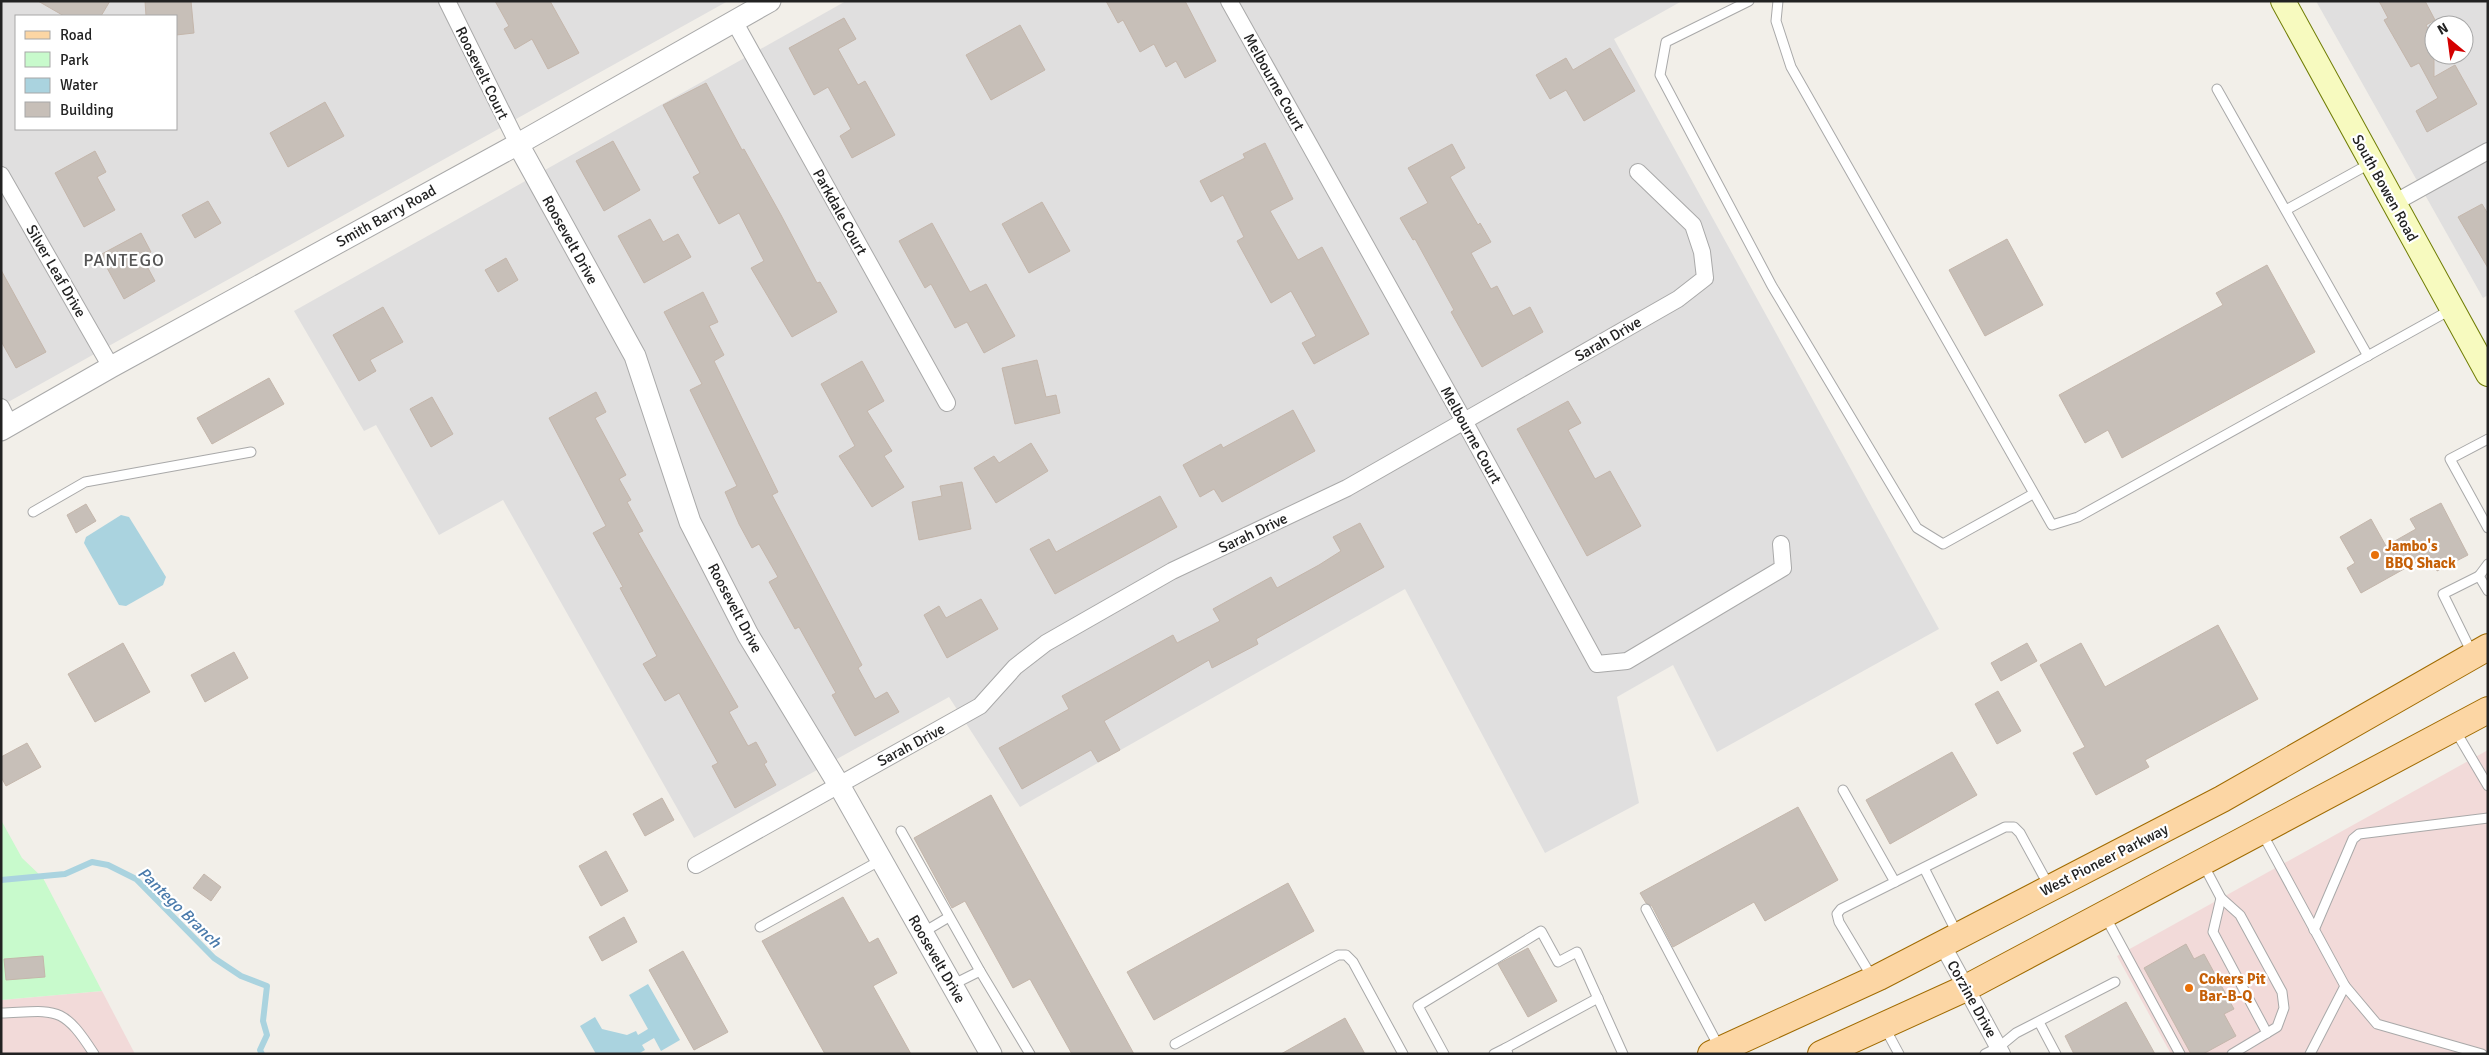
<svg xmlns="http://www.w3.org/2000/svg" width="2489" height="1055" font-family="Signika,sans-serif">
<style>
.residential{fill:#e0dfdf;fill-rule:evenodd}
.commercial{fill:#f2dad9}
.park{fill:#c8facc}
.water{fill:#aad3df}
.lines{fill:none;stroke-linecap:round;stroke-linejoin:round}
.stream{stroke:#aad3df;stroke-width:6}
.building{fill:#c7bfb8;stroke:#c4b6ab}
.service-casing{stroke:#a9a9a9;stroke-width:11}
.minor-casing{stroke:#a9a9a9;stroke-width:18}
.tertiary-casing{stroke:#a9a9a9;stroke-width:23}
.secondary-casing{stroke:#707d05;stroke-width:26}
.primary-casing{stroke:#a06b00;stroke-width:28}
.service{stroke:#fff;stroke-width:9}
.minor{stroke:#fff;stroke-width:16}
.tertiary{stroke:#fff;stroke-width:21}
.secondary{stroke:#f7fabf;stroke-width:24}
.primary{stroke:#fcd6a4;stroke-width:26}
.food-dot{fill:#e8710a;stroke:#fff;stroke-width:2}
.labels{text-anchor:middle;stroke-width:4.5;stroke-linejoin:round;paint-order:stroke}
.street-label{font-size:15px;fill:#222;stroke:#fff}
.food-label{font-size:15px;font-weight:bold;fill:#c56008;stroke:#fff;text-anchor:start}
.water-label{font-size:16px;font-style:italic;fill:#4a7aab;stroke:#fff}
.quarter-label{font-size:18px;letter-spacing:1px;fill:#555;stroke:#fff}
</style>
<rect width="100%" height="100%" fill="#f2efe9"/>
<g class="residential">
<path d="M1 1H728L1 406ZM16 16H176V129H16Z"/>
<path d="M846 1H1682L1614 39 1939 629 1717 752 1673 665 1617 697 1639 803 1545 853 1405 589 1020 807 949 697 694 838 503 500 439 535 376 425 364 431 294 311Z"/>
<path d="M2316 1H2488V295L2483 298ZM2434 25H2464V55H2434Z"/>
</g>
<g class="commercial">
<path d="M2488 750V1054H2171L2117 956Z"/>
<path d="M102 991 135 1054H1V1000Z"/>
</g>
<path class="park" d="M1 820 22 858 43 878 102 991 1 1000Z"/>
<g class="water">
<path d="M121 515 129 517 166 577 163 585 126 606 119 605 84 543 86 537Z"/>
<path d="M648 984 680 1040 661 1051 654 1038 642 1045 645 1050 638 1054H596L580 1026 595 1017 602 1029 627 1035 636 1031 638 1035 648 1029 629 995Z"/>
</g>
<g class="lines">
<path class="stream" d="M1 880 65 874 92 862 108 865 136 879 214 958 241 976 267 986 263 1021 267 1035 260 1050 262 1054"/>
</g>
<g class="building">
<path d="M38 1H110L101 16H64Z"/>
<path d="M145 1H191L194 33 176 35V16H146Z"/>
<path d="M495 1H550L579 53 548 69 532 39 515 49 504 29 509 26Z"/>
<path d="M1106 1H1185L1216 61 1185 78 1176 61 1166 67 1154 44 1140 52 1123 20 1118 23Z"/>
<path d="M2379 1H2425L2435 20 2426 25 2434 39V77L2455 65 2477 104 2427 132 2416 111 2438 98 2419 63 2411 67 2384 20 2388 18Z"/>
<path d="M844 18 856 39 838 49 858 85 865 81 895 135 852 158 840 136 851 129 828 87 814 95 789 48Z"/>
<path d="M1020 25 1045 70 991 100 966 55Z"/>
<path d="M1610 48 1635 91 1584 121 1566 90 1550 99 1536 75 1566 58 1573 70Z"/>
<path d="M706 83 742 150 744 149 781 215 817 283 820 282 837 312 792 337 751 268 764 261 739 213 719 224 693 177 700 173 663 105Z"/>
<path d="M325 102 344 136 288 167 270 133Z"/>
<path d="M613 141 640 190 604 211 576 161Z"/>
<path d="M1265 143 1293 199 1270 211 1298 260 1322 247 1369 334 1314 364 1302 343 1316 336 1291 291 1271 303 1237 241 1244 237 1223 195 1211 202 1200 181 1245 158 1243 154Z"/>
<path d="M1452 144 1465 168 1450 177 1478 225 1480 223 1491 242 1471 253 1491 289 1497 286 1513 316 1530 307 1543 332 1482 367 1451 312 1454 310 1415 239 1413 240 1400 218 1428 203 1408 168Z"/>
<path d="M95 151 106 172 97 177 115 210 84 227 55 173Z"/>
<path d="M208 201 221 223 195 238 182 215Z"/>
<path d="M1042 202 1070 251 1029 273 1002 224Z"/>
<path d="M2482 204 2488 214V268L2458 217Z"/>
<path d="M650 219 663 242 678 234 691 257 644 283 618 236Z"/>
<path d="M932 223 970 292 986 284 1015 336 984 353 967 322 955 328 931 284 925 288 899 241Z"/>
<path d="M141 233 151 252 142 257 155 281 124 299 100 255Z"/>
<path d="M2007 239 2043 305 1985 336 1949 270Z"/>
<path d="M506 258 518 280 498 292 485 270Z"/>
<path d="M2267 265 2315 352 2122 458 2108 430 2085 443 2059 395 2223 305 2216 293Z"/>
<path d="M1 270 46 352 16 368 1 341Z"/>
<path d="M703 292 718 322 709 326 724 355 714 361 778 492 772 495 862 665 858 668 875 699 887 692 899 712 855 736 832 695 836 693 799 627 795 629 769 582 778 577 759 544 752 548 739 524 725 492 737 486 690 390 702 384 664 312Z"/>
<path d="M383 307 403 342 370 360 376 371 359 381 333 335Z"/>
<path d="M1037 360 1046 397 1056 395 1060 413 1015 424 1002 368Z"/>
<path d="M862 361 884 401 867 411 892 451 884 456 904 487 872 507 839 456 855 446 821 384Z"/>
<path d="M269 378 284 404 212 444 197 418Z"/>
<path d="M596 392 606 412 595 418 626 475 619 479 631 500 627 502 643 531 638 533 738 707 729 712 748 746 756 742 767 762 764 764 776 785 735 808 712 766 718 763 679 693 665 701 643 664 657 656 620 588 623 587 593 533 606 526 549 418Z"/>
<path d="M432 397 453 434 431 447 410 409Z"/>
<path d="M1568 401 1581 423 1568 430 1595 479 1610 471 1641 526 1587 556 1517 429Z"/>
<path d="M1293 410 1315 451 1222 502 1214 489 1200 497 1183 465 1221 444 1223 448Z"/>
<path d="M1031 443 1048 471 996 503 974 468 994 456 999 463Z"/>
<path d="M962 482 971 529 919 540 912 502 942 496 940 486Z"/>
<path d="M1160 496 1177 527 1055 594 1030 549 1049 539 1056 552Z"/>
<path d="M2441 503 2468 555 2437 571 2429 555 2361 593 2347 568 2355 563 2340 537 2371 519 2386 546 2416 529 2410 519Z"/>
<path d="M86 504 96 521 76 533 67 515Z"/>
<path d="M1360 523 1384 567 1256 639 1258 644 1212 668 1209 660 1104 721 1120 750 1098 762 1091 750 1022 789 999 748 1069 709 1062 696 1173 635 1177 643 1220 621 1213 609 1271 577 1277 588 1319 565 1341 551 1333 537Z"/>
<path d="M981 599 998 629 947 658 924 615 939 606 946 618Z"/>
<path d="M2218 625 2258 699 2145 760 2149 767 2096 795 2073 753 2085 747 2040 665 2081 643 2105 687Z"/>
<path d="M123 643 150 692 95 722 68 674Z"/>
<path d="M2027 643 2037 661 2001 681 1991 663Z"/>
<path d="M234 652 248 678 205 702 191 675Z"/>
<path d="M1998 691 2021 731 1997 744 1975 704Z"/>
<path d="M27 743 41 767 6 786 1 777V757Z"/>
<path d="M1952 752 1977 795 1890 844 1866 800Z"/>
<path d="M991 795 1134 1054H1072L1030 979 1013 988 965 901 952 908 914 838Z"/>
<path d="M662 798 674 820 645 836 633 814Z"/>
<path d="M1798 807 1838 880 1765 921 1754 902 1673 947 1652 906 1646 903 1640 893Z"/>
<path d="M606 851 628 891 601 906 579 866Z"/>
<path d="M204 874 221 887 211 901 193 888Z"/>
<path d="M1288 883 1314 931 1154 1020 1127 972Z"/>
<path d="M843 897 869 943 878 938 897 973 873 986 911 1054H825L762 941Z"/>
<path d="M624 917 637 942 602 961 589 937Z"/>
<path d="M2186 944 2194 959 2204 954 2234 1009 2224 1014 2236 1036 2203 1054H2191L2144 968Z"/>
<path d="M1528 948 1557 1001 1528 1017 1498 964Z"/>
<path d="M683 951 728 1032 694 1050 649 970Z"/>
<path d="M43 956 45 977 6 980 4 959Z"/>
<path d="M2126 1002 2155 1054H2074L2065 1036Z"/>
<path d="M1345 1018 1365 1054H1281Z"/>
</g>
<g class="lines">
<g class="service-casing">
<g id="service">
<path d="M1749 1 1666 42 1660 75 1772 286 1917 528 1943 544 2033 494"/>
<path d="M1778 1 1776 21 1791 67 2052 525 2078 517 2452 309"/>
<path d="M2217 89 2368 356"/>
<path d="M2286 210 2371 163"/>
<path d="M2488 439 2450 459 2488 528"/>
<path d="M33 512 85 482 251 452"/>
<path d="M2479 576 2488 564"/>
<path d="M2472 653 2443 594 2479 576 2488 591"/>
<path d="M2455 730 2488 786"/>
<path d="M1843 790 1895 882"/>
<path d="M901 831 980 971 952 985"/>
<path d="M2262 833 2345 986 2377 1024 2482 1054"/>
<path d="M2203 864 2221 898 2240 915 2282 992 2284 1008 2277 1027 2232 1054"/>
<path d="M1924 868 1958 935"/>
<path d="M2221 898 2213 932 2267 1033"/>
<path d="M1646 909 1719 1047"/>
<path d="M2105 916 2180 1054"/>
<path d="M760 927 881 860"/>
<path d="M2314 930 2353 839 2359 834 2488 818"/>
<path d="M922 933 949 917"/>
<path d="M980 971 1030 1054"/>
<path d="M1872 977 1839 922 1837 914 1841 909 2005 827H2014L2020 833 2049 886"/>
<path d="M1 1013C56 1011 62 1004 94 1054"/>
<path d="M2039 1022 2056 1054"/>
<path d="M1885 1028 1899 1054"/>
<path d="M1175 1044 1338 955H1346L1353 962 1403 1054"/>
<path d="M1506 1048 1598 998"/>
<path d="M1444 1054 1418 1006 1541 931 1558 962 1577 952 1623 1054"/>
<path d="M1494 1054 1506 1048 1508 1054"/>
<path d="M1985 1054 1999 1047 2016 1033 2115 982"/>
<path d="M2310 1054 2345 986"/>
</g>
</g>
<g class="minor-casing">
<g id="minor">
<path d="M447 1 518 144"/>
<path d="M1229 1 1464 421 1597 664 1627 661 1783 568 1781 544"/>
<path d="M734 21 947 403"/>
<path d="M1 175 111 367"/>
<path d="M2394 203 2488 151"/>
<path d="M1 407 10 425"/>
<path d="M696 865 980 706 1015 667 1046 643 1172 571 1347 488 1678 299 1705 278 1702 252 1693 225 1638 172"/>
<path d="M1942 944 2002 1054"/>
</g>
</g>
<g class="tertiary-casing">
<g id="tertiary">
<path d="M518 144 635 356 690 522 748 635 839 785 991 1054"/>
<path d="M1 430 111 367 518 144 770 1"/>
</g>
</g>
<g class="secondary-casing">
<path id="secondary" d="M2283 1 2488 374"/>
</g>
<g class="primary-casing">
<g id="primary">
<path d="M1711 1054 1879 977 2222 799 2488 647"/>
<path d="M1821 1054 1966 988 2488 710"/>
</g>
</g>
<use href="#service" class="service"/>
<use href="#minor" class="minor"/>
<use href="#tertiary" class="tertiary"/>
<use href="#secondary" class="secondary"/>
<use href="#primary" class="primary"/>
</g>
<g class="food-dot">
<circle cx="2375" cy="555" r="5"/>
<circle cx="2189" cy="988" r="5"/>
</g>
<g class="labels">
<g class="street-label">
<text transform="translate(482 73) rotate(64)" y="5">Roosevelt Court</text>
<text transform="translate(1274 82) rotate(61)" y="5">Melbourne Court</text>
<text transform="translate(2385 188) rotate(61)" y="5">South Bowen Road</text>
<text transform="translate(840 212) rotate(61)" y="5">Parkdale Court</text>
<text transform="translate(386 216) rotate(-29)" y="5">Smith Barry Road</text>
<text transform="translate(570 240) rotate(61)" y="5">Roosevelt Drive</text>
<text transform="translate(56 271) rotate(60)" y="5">Silver Leaf Drive</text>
<text transform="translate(1608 339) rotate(-30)" y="5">Sarah Drive</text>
<text transform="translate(1471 435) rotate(61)" y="5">Melbourne Court</text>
<text transform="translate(1253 533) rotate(-25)" y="5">Sarah Drive</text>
<text transform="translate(735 608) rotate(62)" y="5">Roosevelt Drive</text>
<text transform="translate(911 745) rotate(-28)" y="5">Sarah Drive</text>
<text transform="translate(2104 860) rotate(-27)" y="5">West Pioneer Parkway</text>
<text transform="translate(937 959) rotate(60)" y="5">Roosevelt Drive</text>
<text transform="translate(1972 999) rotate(61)" y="5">Corzine Drive</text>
</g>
<g class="food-label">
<text x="2385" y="551">Jambo's<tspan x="2385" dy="17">BBQ Shack</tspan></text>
<text x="2199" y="984">Cokers Pit<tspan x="2199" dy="17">Bar-B-Q</tspan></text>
</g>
<g class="water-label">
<text transform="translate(180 907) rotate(44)" y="6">Pantego Branch</text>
</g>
<g class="quarter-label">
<text x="124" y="266">PANTEGO</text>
</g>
</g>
<rect width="2489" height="1055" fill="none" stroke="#222222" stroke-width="5"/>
<rect x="15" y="15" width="162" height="115" fill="#ffffff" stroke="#a7a7a7"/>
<rect x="25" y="31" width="25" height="8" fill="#fcd6a4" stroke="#a7a7a7"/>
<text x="60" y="40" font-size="15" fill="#222222">Road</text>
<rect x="25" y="52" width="25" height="15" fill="#c8facc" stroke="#a7a7a7"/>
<text x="60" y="65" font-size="15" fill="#222222">Park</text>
<rect x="25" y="78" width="25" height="15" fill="#aad3df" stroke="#a7a7a7"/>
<text x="60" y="90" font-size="15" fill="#222222">Water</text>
<rect x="25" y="102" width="25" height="15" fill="#c7bfb8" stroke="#a7a7a7"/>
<text x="60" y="115" font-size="15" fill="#222222">Building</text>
<g transform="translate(2449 40) rotate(331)"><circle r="24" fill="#ffffff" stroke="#a7a7a7"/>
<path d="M0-4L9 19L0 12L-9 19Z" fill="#d40000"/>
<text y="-8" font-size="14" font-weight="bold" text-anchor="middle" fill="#222222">N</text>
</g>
</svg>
